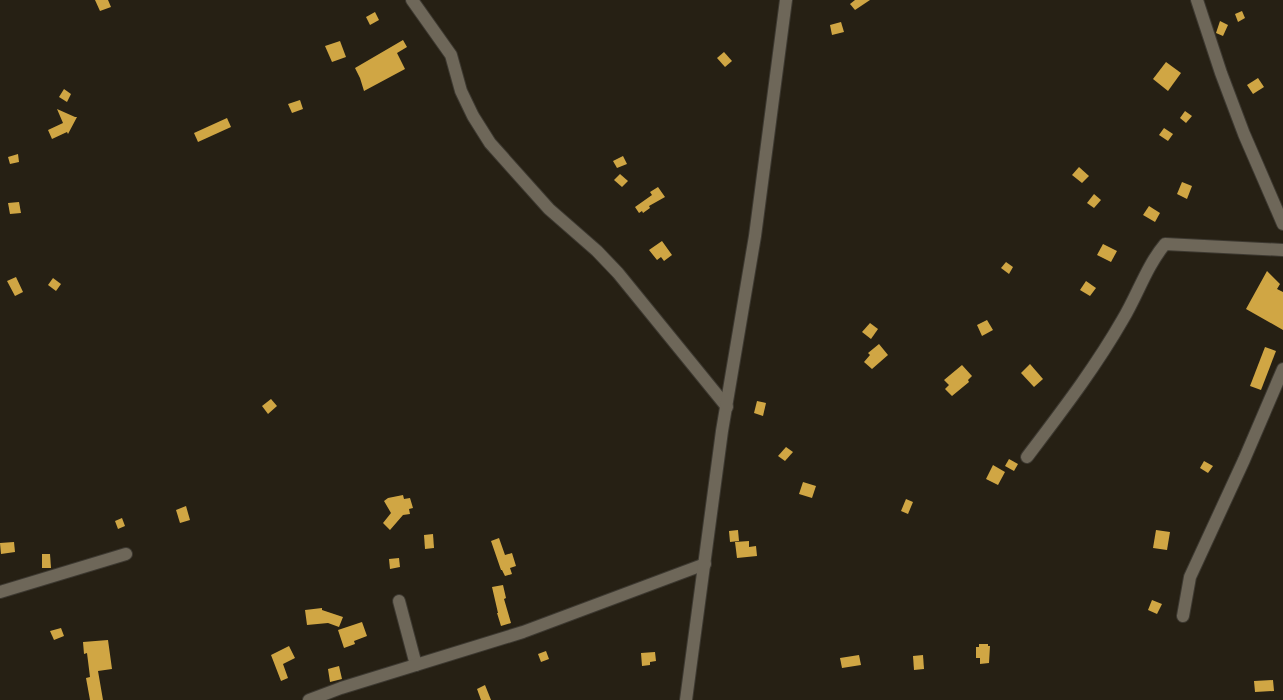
<svg xmlns="http://www.w3.org/2000/svg" width="1283" height="700" font-family="Montserrat,sans-serif">
<style>
.building{fill:#d0a644}
.lines{fill:none;stroke-linecap:round;stroke-linejoin:round}
.minor-casing{stroke:#3d3931;stroke-width:14}
.minor{stroke:#6e6759;stroke-width:12}
</style>
<rect width="100%" height="100%" fill="#262014"/>
<g class="building">
<path d="M95 0H108L111 7 100 11Z"/>
<path d="M855 0H870L855 10 850 4Z"/>
<path d="M1242 11 1245 18 1238 22 1235 14Z"/>
<path d="M375 12 379 20 370 25 366 17Z"/>
<path d="M1220 21 1228 25 1223 36 1216 33Z"/>
<path d="M841 22 844 32 832 35 830 25Z"/>
<path d="M403 40 407 47 397 53 405 69 364 91 360 78 355 68Z"/>
<path d="M340 41 346 57 332 62 325 46Z"/>
<path d="M724 52 732 61 725 67 717 58Z"/>
<path d="M1166 62 1181 73 1168 91 1153 79Z"/>
<path d="M1258 78 1264 87 1253 94 1247 85Z"/>
<path d="M64 89 71 94 67 102 59 97Z"/>
<path d="M300 100 303 109 292 113 288 104Z"/>
<path d="M57 109 75 117H77L68 134 67 132 52 139 48 130 63 123Z"/>
<path d="M1185 111 1192 116 1186 123 1180 118Z"/>
<path d="M227 118 231 127 198 142 194 133Z"/>
<path d="M1164 128 1173 134 1168 141 1159 135Z"/>
<path d="M18 154 19 162 10 164 8 157Z"/>
<path d="M623 156 627 164 617 168 613 161Z"/>
<path d="M1079 167 1089 176 1082 183 1072 175Z"/>
<path d="M620 174 628 181 622 187 614 180Z"/>
<path d="M1182 182 1192 186 1187 199 1177 194Z"/>
<path d="M658 187 665 197 649 206 650 208 643 213 642 211 639 213 635 207 652 195 650 192Z"/>
<path d="M1094 194 1101 200 1094 208 1087 203Z"/>
<path d="M19 202 21 213 10 214 8 203Z"/>
<path d="M1149 206 1160 213 1155 222 1143 215Z"/>
<path d="M662 241 672 255 664 261 661 257 657 260 649 250Z"/>
<path d="M1103 244 1117 251 1111 262 1097 255Z"/>
<path d="M1006 262 1013 267 1009 274 1001 268Z"/>
<path d="M1267 271 1280 284 1277 289 1283 292V330L1246 309Z"/>
<path d="M16 277 23 292 15 296 7 281Z"/>
<path d="M53 278 61 284 56 291 48 285Z"/>
<path d="M1086 281 1096 288 1090 296 1080 290Z"/>
<path d="M987 320 993 330 982 336 977 325Z"/>
<path d="M870 323 878 329 871 339 862 332Z"/>
<path d="M879 344 888 355 872 369 864 362 870 355 868 353Z"/>
<path d="M1265 347 1276 351 1261 390 1250 386Z"/>
<path d="M1030 364 1043 379 1034 387 1021 373Z"/>
<path d="M962 365 972 376 968 380 969 382 952 396 945 389 949 385 944 380Z"/>
<path d="M271 399 277 406 268 414 262 406Z"/>
<path d="M757 401 766 403 763 416 754 413Z"/>
<path d="M786 447 793 452 785 461 778 456Z"/>
<path d="M1009 459 1018 464 1014 471 1005 466Z"/>
<path d="M1204 461 1213 466 1208 473 1200 468Z"/>
<path d="M993 465 1005 472 998 485 986 479Z"/>
<path d="M803 482 816 486 812 498 799 494Z"/>
<path d="M403 495 404 499 410 498 413 508 409 509 410 514 403 515 390 530 383 523 391 513 384 501 388 498Z"/>
<path d="M906 499 913 502 908 514 901 511Z"/>
<path d="M186 506 190 520 180 523 176 510Z"/>
<path d="M122 518 125 526 118 529 115 521Z"/>
<path d="M738 530 739 541 730 542 729 531Z"/>
<path d="M1156 530 1170 532 1167 550 1153 548Z"/>
<path d="M433 534 434 548 425 549 424 535Z"/>
<path d="M499 538 505 555 512 553 516 566 510 568 512 574 505 576 502 570H501L491 541Z"/>
<path d="M749 541V547L756 546 757 556 737 558 735 542Z"/>
<path d="M14 542 15 552 1 554 0 543Z"/>
<path d="M42 554H50L51 568H42Z"/>
<path d="M399 558 400 567 390 569 389 559Z"/>
<path d="M503 585 506 598 504 599 511 623 501 626 497 613H498L492 587Z"/>
<path d="M1152 600 1162 604 1157 614 1148 610Z"/>
<path d="M322 608V610L343 617 339 627 328 623 307 625 305 610Z"/>
<path d="M362 622 367 636 354 641 355 644 344 648 338 630Z"/>
<path d="M61 628 64 636 54 640 50 631Z"/>
<path d="M108 640 112 669 98 671 103 700H90L86 678 90 677 87 653 84 654 83 642Z"/>
<path d="M979 644H988V646H990L989 663 980 664V658H976V647H979Z"/>
<path d="M289 646 295 658 283 664 288 678 281 681 271 655Z"/>
<path d="M546 651 549 659 541 662 538 654Z"/>
<path d="M655 652 656 661 650 662V665L642 666 641 653Z"/>
<path d="M859 655 861 665 842 668 840 658Z"/>
<path d="M923 655 924 669 914 670 913 656Z"/>
<path d="M339 666 342 679 330 682 328 669Z"/>
<path d="M1273 680 1274 691 1255 692 1254 681Z"/>
<path d="M485 685 491 700H481L477 689Z"/>
</g>
<g class="lines">
<g class="minor-casing">
<g id="minor">
<path d="M412 0 451 55 461 91 473 116 490 143 549 209 597 251 618 273 727 407"/>
<path d="M1197 0 1221 73 1244 134 1283 224"/>
<path d="M1027 457C1061 412 1095 368 1123 319 1138 294 1146 267 1165 244L1283 250"/>
<path d="M0 592 126 554"/>
<path d="M399 601 416 665"/>
<path d="M1183 616 1190 577 1244 460 1283 369"/>
<path d="M309 700 341 688 523 632 705 564"/>
<path d="M686 700 722 431 755 236 786 0"/>
</g>
</g>
<use href="#minor" class="minor"/>
</g>
</svg>
